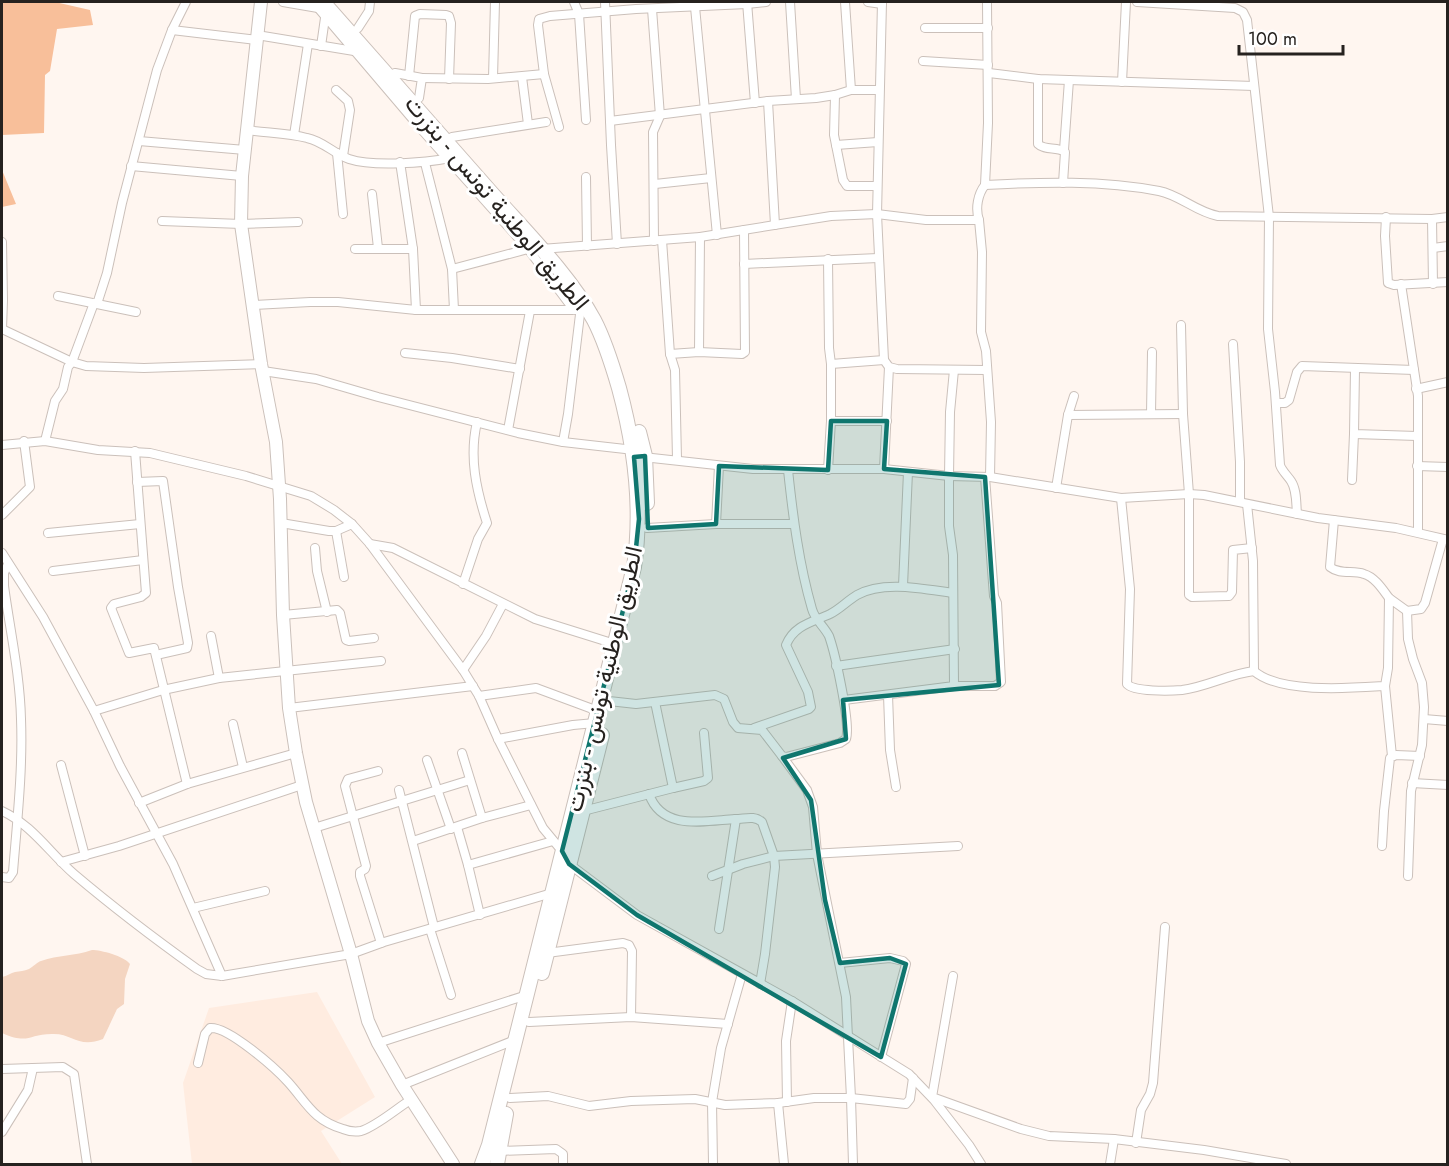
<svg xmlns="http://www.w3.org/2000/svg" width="1449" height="1166" font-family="Jost,Vazirmatn,sans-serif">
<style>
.built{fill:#ffece0}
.green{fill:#f8bf9a}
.water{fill:#f4d5c1}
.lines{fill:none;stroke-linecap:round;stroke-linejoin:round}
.street-casing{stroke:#cbc0ba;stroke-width:10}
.secondary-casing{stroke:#cbc0ba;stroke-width:14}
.primary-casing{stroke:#cbc0ba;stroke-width:16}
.street{stroke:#fff;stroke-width:8}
.secondary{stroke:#fff;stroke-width:12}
.primary{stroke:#fff;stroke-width:14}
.marked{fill:#0f766e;fill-opacity:0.2;stroke:#0f766e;stroke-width:4.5;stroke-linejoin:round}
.labels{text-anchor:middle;stroke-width:6;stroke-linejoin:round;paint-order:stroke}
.street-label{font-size:24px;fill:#26221f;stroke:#fff}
</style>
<rect width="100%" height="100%" fill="#fff6f0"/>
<path class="built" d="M317 992 375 1097 321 1131 342 1164H192L183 1083 209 1008Z"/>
<g class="green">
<path d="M2 2H55L90 10 93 25 57 29 50 71 45 75 44 133 2 135Z"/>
<path d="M2 152V170L16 204 2 207Z"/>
</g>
<path class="water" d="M92 950C101 950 124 956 130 964L125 979 124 1004 117 1009 103 1039C78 1049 73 1033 52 1034 28 1034 29 1045 2 1033V977C7 976 11 973 15 972 20 971 24 971 29 969 33 967 37 962 41 961 58 955 75 956 92 950Z"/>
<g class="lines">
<g class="street-casing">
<g id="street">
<path d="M283 2 318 8"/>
<path d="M313 2 421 129 528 249 574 310"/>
<path d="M574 2 579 14 586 120"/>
<path d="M605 2 611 145 617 244"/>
<path d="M747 2 755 103"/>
<path d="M790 2 796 99"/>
<path d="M845 2 851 90"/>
<path d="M868 2 882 4"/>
<path d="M882 2 877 214 884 360 889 367 897 369 986 370"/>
<path d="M1137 2 1235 8 1243 12 1247 20 1269 217 1268 329 1275 392 1280 465C1282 471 1287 475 1291 481 1297 490 1296 503 1297 514"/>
<path d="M695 7 717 235"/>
<path d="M652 9 660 116 653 132 654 241"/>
<path d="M358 28 369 11 370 2"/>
<path d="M925 28H988"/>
<path d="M172 30 257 40"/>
<path d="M257 35 354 51"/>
<path d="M321 46 325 18"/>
<path d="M923 61 988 65"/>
<path d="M395 73 422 78 419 98"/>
<path d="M989 73 1038 79 1254 86"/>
<path d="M409 76 415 16 420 14 446 15 449 16 451 23 449 79"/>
<path d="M522 77 528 124"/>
<path d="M422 78 488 79 544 74"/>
<path d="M493 78 495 2"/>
<path d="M1038 79V144C1045 151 1057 146 1065 152L1063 183"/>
<path d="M1122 82 1126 2"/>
<path d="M336 90 348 101 350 110 343 156"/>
<path d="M835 95 834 135 843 180 847 186H877"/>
<path d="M768 101 775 225"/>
<path d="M610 121 768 101 816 98 835 95 851 90H879"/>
<path d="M559 127 544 74 538 25 539 19 550 16 636 9 747 4 766 2"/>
<path d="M247 130C267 133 288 133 307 138 323 141 334 154 349 159 373 167 425 163 450 158"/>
<path d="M294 135 308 44"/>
<path d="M452 137 546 122"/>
<path d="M139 141 245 150"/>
<path d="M836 145 878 142"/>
<path d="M1064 150 1069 80"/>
<path d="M337 153 343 214"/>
<path d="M400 162 413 249 416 310"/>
<path d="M425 163 452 269 454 310"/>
<path d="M131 166 242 176"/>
<path d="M586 177 587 246"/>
<path d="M655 184 711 178"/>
<path d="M985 185C1042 182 1102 180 1159 191 1180 195 1196 212 1218 216L1432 219 1433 284"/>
<path d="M372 194 378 248"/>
<path d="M1386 217 1385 236 1388 283 1394 285 1448 282"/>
<path d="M1432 219 1448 217"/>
<path d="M979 220 982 252 981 332 986 351 991 422 990 477"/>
<path d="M162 221 241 224 298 222"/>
<path d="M662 240 670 354 675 370 677 459"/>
<path d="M2 242 3 300 2 329"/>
<path d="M1433 248 1448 246"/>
<path d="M355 249H413"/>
<path d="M541 249 700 237 831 216 877 214 926 220H979C975 208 978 194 985 185L988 123 987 2"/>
<path d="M828 259 829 348 831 364 884 360"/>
<path d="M744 264 878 258"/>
<path d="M452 269 528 249"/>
<path d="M1401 284 1418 396V532"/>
<path d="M58 296 136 312"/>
<path d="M97 304 107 273 122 203 157 70 172 30 186 2"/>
<path d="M254 305 310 302H338L416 310H577"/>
<path d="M1181 325 1183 414 1189 494V595L1192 597 1229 596 1232 592 1233 550 1252 548"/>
<path d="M2 329 72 362 86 366 144 368 261 364"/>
<path d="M1233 344 1240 462V501"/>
<path d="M699 352 700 237"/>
<path d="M405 353 452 358 520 369"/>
<path d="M670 354 699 352 742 354 745 352 744 230"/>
<path d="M1355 369 1354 434 1417 436"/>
<path d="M263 371 316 379 378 397 518 433 563 442 634 450"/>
<path d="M1416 389 1448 382"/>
<path d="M1276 403H1285L1289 400 1297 372 1302 366 1414 370"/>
<path d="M1151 414 1152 352"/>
<path d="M1068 415 1183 414"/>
<path d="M831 421H887"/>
<path d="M508 430 530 311"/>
<path d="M45 441 55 401 63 389 68 367 72 362 94 303"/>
<path d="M563 442 568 414 581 306"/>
<path d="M2 445 45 441 98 450 150 453 246 476 311 496 334 510 352 524 370 544 463 670 479 696 498 739 543 828 562 851 569 864 637 915 792 1001 909 1074 934 1100 969 1145 981 1164"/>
<path d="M135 451 146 593 141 597 114 604 111 608 129 653 154 648 187 784"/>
<path d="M643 457 753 469H884L949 476 990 477 1121 498 1189 494 1204 495 1318 518 1396 528 1448 540"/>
<path d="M1417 466 1448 467"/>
<path d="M884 469 889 367"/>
<path d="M828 470 831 421V364"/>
<path d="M1352 480 1354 434"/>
<path d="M137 482 163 481 178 587 188 643 187 648 156 655"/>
<path d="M1056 488 1068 415 1074 396"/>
<path d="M1121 498 1130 589 1127 684C1134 692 1170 691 1182 690 1206 687 1229 674 1254 671"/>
<path d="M1247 504 1253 561 1254 671C1280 694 1352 688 1385 686"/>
<path d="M2 515 30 487 24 441"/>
<path d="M1334 520 1330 567C1340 575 1353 570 1364 574 1375 577 1383 590 1389 598"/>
<path d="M281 523 329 531H336L352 524"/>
<path d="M716 524 719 466"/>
<path d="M647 528 716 524H794"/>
<path d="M336 531 344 577"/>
<path d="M48 533 140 524"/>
<path d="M370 544 393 548 535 619 615 644"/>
<path d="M315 548 317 571 327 612"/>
<path d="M2 553 43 617 94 711 120 766 173 864 222 976"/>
<path d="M53 571 143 560"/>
<path d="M463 584 478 539 487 523C476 489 469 457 477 422"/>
<path d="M903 586 908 472"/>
<path d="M283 615 337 610 340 613 346 640 349 641 374 638"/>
<path d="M211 636 219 678"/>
<path d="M836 666 955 649"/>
<path d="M463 670 486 636 503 604"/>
<path d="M954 686H995L1001 682 997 603 994 596 985 477"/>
<path d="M888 695 890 750 896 787"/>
<path d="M479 696 536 688 598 711"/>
<path d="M844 700 954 686 953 555 949 526V476L950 412 954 370"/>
<path d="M609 701 636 704 715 695 724 699 733 722 738 728 762 730 782 756 786 757 840 743 846 739C851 724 835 653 829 636 824 626 815 620 812 609 799 564 793 517 788 470"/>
<path d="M289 708 473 686"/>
<path d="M94 711 163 690 219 678 381 661"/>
<path d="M1424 719 1448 721"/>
<path d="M233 724 243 767"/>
<path d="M754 728 809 709 811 707 808 692 786 645C794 625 813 622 830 614 840 609 847 601 857 595 883 580 924 589 953 593"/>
<path d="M498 739 573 725 595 723"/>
<path d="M462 753 482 818"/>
<path d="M1392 756 1385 686 1388 668 1389 598 1407 611"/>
<path d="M427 760 451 829"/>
<path d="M61 765 85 856"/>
<path d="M378 771 348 779 345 786 366 866 365 869 360 872V876L381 943"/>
<path d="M1412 783 1448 785"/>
<path d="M673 788 704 781 708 778 704 733"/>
<path d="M399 790 434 927"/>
<path d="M649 794C662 831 704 821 735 819 745 819 754 815 762 822L774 856 775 867 765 954 760 984"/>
<path d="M139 803 187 784 296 753"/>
<path d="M2 811C32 825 49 852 74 874 113 907 155 939 197 969L206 974 222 976 351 954 384 942 552 893"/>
<path d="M583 811 673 788 655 702"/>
<path d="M457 827 468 865 480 915"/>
<path d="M314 828 470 780"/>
<path d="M413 841 482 818 531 805"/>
<path d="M1382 846 1384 811 1390 758 1396 755 1420 756"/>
<path d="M61 862 119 846 302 785"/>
<path d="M468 865 553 841"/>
<path d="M712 876 743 864 774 856 958 846"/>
<path d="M1408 876 1411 791 1422 745 1424 707 1422 683 1413 659 1408 639 1407 611 1421 609 1425 603 1443 539"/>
<path d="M2 877 9 878 13 872C17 822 23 769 21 719 20 675 10 630 4 586V573L8 564"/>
<path d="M193 908 265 891"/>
<path d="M430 929 451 995"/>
<path d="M719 929 736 819"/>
<path d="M547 953 623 943 629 945 632 951 631 1017"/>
<path d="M840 963 890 958 903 961 906 964 881 1057"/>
<path d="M953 976 932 1097 1021 1129 1049 1136 1114 1139 1204 1150 1286 1164"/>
<path d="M529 1022 631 1017 728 1024"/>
<path d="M378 1043 527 995"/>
<path d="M198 1063 205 1034 210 1028C228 1026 275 1068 288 1082 307 1103 313 1120 343 1129 348 1131 355 1132 361 1131 377 1126 397 1108 412 1099"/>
<path d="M2 1069 63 1067 74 1074 87 1164"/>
<path d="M402 1085 515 1040"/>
<path d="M510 1098 548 1096 589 1106 631 1101 695 1099 725 1105 778 1103 814 1098H851L846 997 817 854 813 807 807 790 782 756"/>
<path d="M787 1102 786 1041 792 1001"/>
<path d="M778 1103 784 1164"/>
<path d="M2 1132 28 1090 33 1068"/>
<path d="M1136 1143 1141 1110 1150 1094 1153 1083 1165 927"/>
<path d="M498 1151 556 1149 563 1154V1164"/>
<path d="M713 1164 712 1102 721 1048 742 974"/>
<path d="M853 1164 851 1098 906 1104 910 1099 913 1078"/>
<path d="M1110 1164 1114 1139"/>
</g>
</g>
<g class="secondary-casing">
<path id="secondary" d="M261 2 242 176 241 224 261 364 276 442 280 499 283 615 289 708 296 753 306 802 351 954 368 1021 378 1043 402 1085 453 1164"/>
</g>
<g class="primary-casing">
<g id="primary">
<path d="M323 2C378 64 433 127 488 189 523 229 569 274 594 320 605 341 612 364 619 388 635 447 643 507 634 567L489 1145 482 1164"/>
<path d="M639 432 645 456 647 503"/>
<path d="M542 973 602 735"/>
<path d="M497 1164 506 1114"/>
</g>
</g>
<use href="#street" class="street"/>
<use href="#secondary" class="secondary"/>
<use href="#primary" class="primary"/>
</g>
<path class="marked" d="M831 421H887L884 469 985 477 999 685 843 700 846 739 783 758 811 800 825 900 840 963 890 958 906 964 881 1057 637 915 569 864 562 851 634 567 639 519 634 457 645 456 648 528 716 524 719 466 828 470Z"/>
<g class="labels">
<g class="street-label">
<text transform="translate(497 203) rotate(50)" y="8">الطريق الوطنية تونس - بنزرت</text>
<text transform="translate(604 679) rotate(-77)" y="8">الطريق الوطنية تونس - بنزرت</text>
</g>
</g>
<rect width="1449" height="1166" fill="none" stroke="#26221f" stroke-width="6"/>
<path d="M1239 45v9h104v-9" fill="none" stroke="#26221f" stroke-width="3"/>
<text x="1248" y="45" font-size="18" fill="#26221f" stroke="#ffffff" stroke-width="4.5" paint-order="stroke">100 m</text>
</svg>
